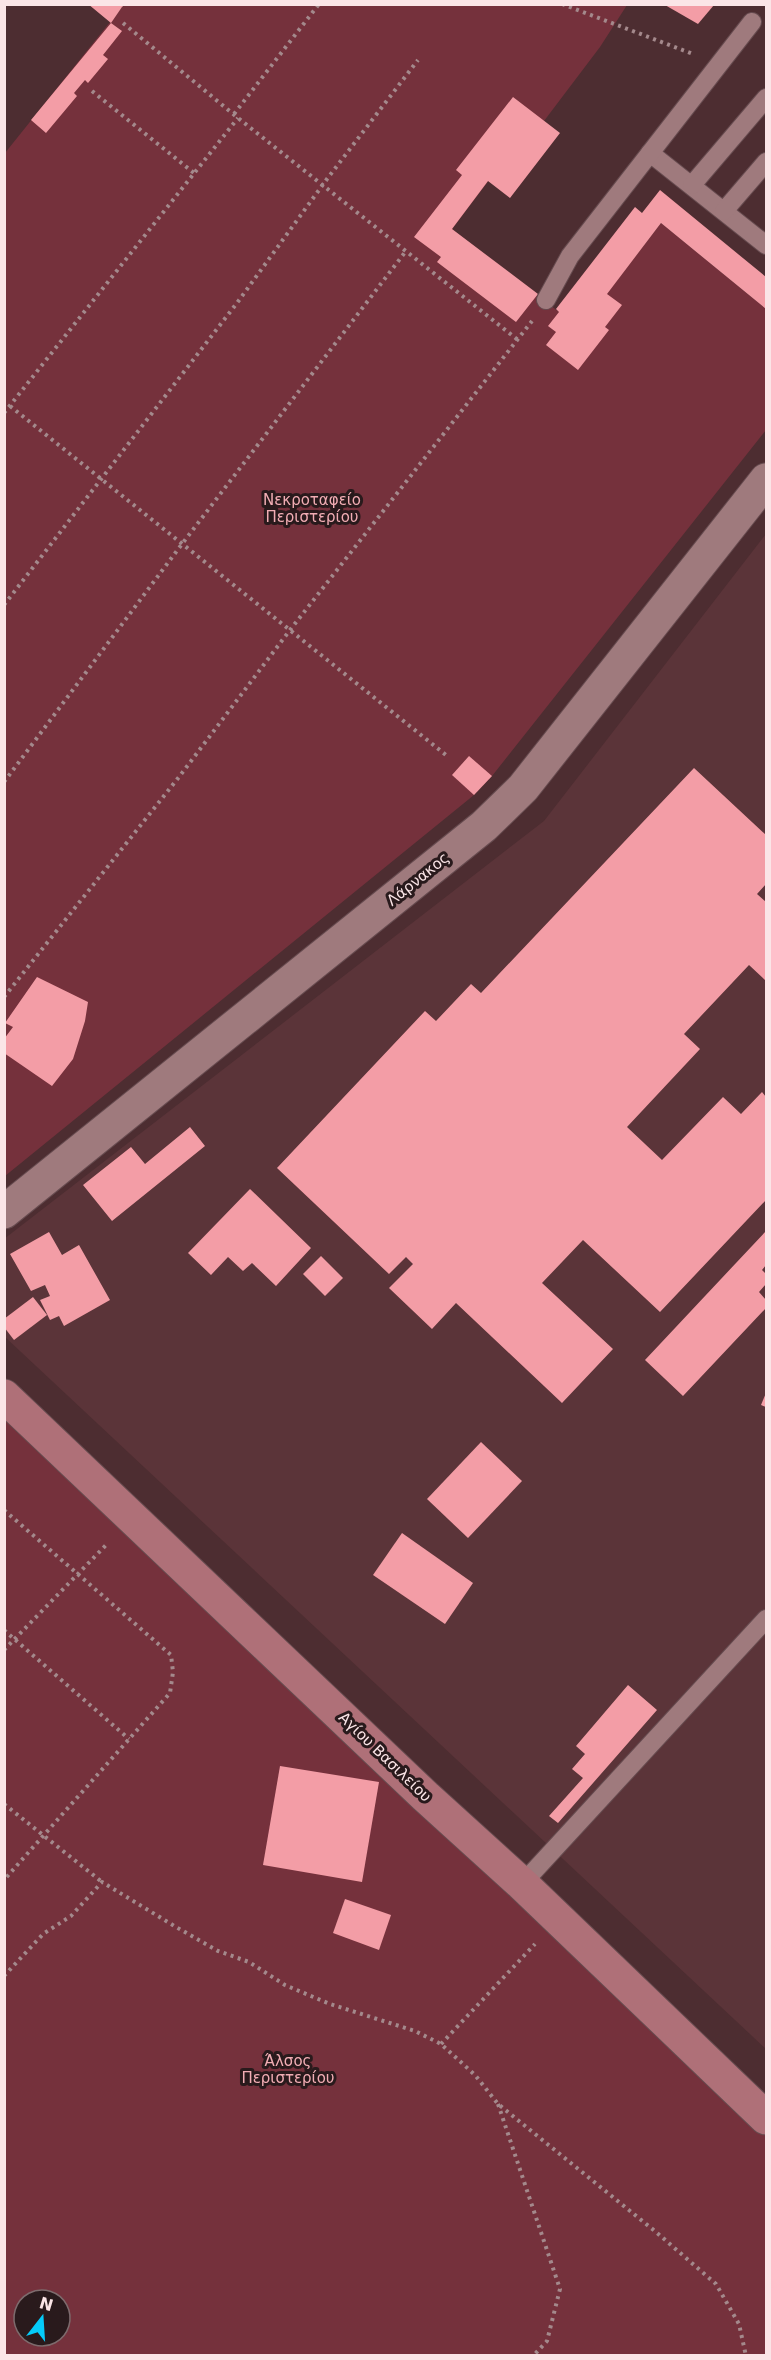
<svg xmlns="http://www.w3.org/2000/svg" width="771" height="2360" font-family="'DejaVu Sans',sans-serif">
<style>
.built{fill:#5b3439}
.green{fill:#75313c;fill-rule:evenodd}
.building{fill:#f39da6}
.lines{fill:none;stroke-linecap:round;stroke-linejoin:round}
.lane-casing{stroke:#664b4f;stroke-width:20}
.street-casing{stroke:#664b4f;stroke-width:35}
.secondary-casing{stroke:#664b4f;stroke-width:35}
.path{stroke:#a4898c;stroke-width:4;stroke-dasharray:3 4.5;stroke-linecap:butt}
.lane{stroke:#9f7a7d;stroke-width:18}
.street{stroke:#9f7a7d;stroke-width:33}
.secondary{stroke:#af7078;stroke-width:33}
.labels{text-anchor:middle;stroke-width:6;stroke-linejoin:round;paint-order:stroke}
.park-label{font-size:15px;fill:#f2adb4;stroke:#291a1c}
.street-label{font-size:15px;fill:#fbe5e7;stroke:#291a1c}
</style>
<rect width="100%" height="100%" fill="#4d2d31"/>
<path class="built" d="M766 534V2049L5 1337 4 1239 544 821Z"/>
<g class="green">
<path d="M126 5H627L600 47 544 121 537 117 452 229 559 312 607 293 661 223 766 309V430L492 776 474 795 5 1176V153L122 7Z"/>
<path d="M4 1409 766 2131V2355H5ZM24 2300H60V2336H24Z"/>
</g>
<g class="building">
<path d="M88 4H126L122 7 111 23Z"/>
<path d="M665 5H714L698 24Z"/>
<path d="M111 23 122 31 103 55 108 59 88 83 85 80 74 93 77 96 46 133 31 120Z"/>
<path d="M513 97 560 133 510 198 488 181 452 229 538 294 516 322 437 262 441 257 414 237 462 175 456 170Z"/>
<path d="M660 190 766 277V309L661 223 607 294 622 305 605 327 609 330 578 370 546 345 556 332 548 326 559 312 556 309 635 207 642 213Z"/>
<path d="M469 756 492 776 474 795 452 775Z"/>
<path d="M694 768 766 835V884L757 894 766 902V978L765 980 749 965 684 1034 700 1049 627 1127 662 1160 723 1097 741 1114 762 1092 766 1097V1200L660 1312 583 1240 542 1283 613 1349 562 1403 456 1303 432 1329 389 1288 413 1264 406 1257 389 1274 277 1168 425 1011 436 1021 471 984 481 993Z"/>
<path d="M37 977 88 1002 85 1021 73 1059 52 1086 4 1053V1039L13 1027 5 1023Z"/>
<path d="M190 1127 205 1146 112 1221 83 1185 131 1147 145 1164Z"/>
<path d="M250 1189 311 1248 276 1286 252 1263 243 1271 228 1257 211 1275 188 1253Z"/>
<path d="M766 1231V1265L762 1270 766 1274V1284L759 1292 766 1300V1308L683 1396 645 1360Z"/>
<path d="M49 1232 62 1255 79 1245 110 1300 64 1326 59 1316 50 1320 40 1300 50 1296 45 1285 31 1291 10 1254Z"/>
<path d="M321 1256 343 1278 325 1296 303 1274Z"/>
<path d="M33 1297 47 1315 14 1340 4 1327V1319Z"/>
<path d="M766 1393V1407L761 1405Z"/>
<path d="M481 1442 522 1481 468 1538 427 1499Z"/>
<path d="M402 1533 473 1583 445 1624 373 1575Z"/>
<path d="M628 1685 657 1710 558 1823 549 1816 583 1778 572 1769 585 1754 576 1746Z"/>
<path d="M280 1766 379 1782 362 1882 263 1865Z"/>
<path d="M345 1899 391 1915 379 1950 333 1933Z"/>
</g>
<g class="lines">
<g class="lane-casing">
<g id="lane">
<path d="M650 153 766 245"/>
<path d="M692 185 766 98"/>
<path d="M724 211 766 162"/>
<path d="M546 300 570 256 752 22"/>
<path d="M522 1884 766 1619"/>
</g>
</g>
<g class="street-casing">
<path id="street" d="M4 1212 484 826 523 788 766 480"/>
</g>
<g class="secondary-casing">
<path id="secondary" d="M4 1396 425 1796 522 1884 766 2118"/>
</g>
<g class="path">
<path d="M562 4 693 54"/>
<path d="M123 23 238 118 518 340"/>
<path d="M92 91 194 173"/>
<path d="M234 114 319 4"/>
<path d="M10 406 446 755"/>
<path d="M4 413 238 118"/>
<path d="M4 605 237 303 327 179 418 60"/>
<path d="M4 782 182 544 406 251"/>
<path d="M4 997 179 777 290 630 532 321"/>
<path d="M4 1510 171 1655 173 1672 170 1693 4 1880"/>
<path d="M4 1630 129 1739"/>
<path d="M4 1650 108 1543"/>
<path d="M4 1804 102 1882"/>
<path d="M4 1976 43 1934 71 1916 102 1882 176 1927 218 1951 249 1962 285 1985 330 2004 415 2031 441 2044 475 2075 498 2104 656 2232 716 2284 739 2324 746 2356"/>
<path d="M441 2044 535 1944"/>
<path d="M498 2104 560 2289 547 2341 533 2356"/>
</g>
<use href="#lane" class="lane"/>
<use href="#street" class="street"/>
<use href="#secondary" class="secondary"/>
</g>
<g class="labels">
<g class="park-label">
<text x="312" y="505">Νεκροταφείο<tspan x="312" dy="17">Περιστερίου</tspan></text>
<text x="288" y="2066">Άλσος<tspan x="288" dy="17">Περιστερίου</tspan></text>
</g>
<g class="street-label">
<text transform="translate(418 879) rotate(-39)" y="5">Λάρνακος</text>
<text transform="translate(385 1757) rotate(44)" y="5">Αγίου Βασιλείου</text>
</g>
</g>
<rect width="771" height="2360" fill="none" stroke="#fbe5e7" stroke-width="12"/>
<g transform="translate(42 2318) rotate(17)"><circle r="28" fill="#291a1c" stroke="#7d6b6d" stroke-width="1.5"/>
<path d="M0-4.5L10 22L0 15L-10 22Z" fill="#05cbf9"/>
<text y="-9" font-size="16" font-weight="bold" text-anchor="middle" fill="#fbe5e7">N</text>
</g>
</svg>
